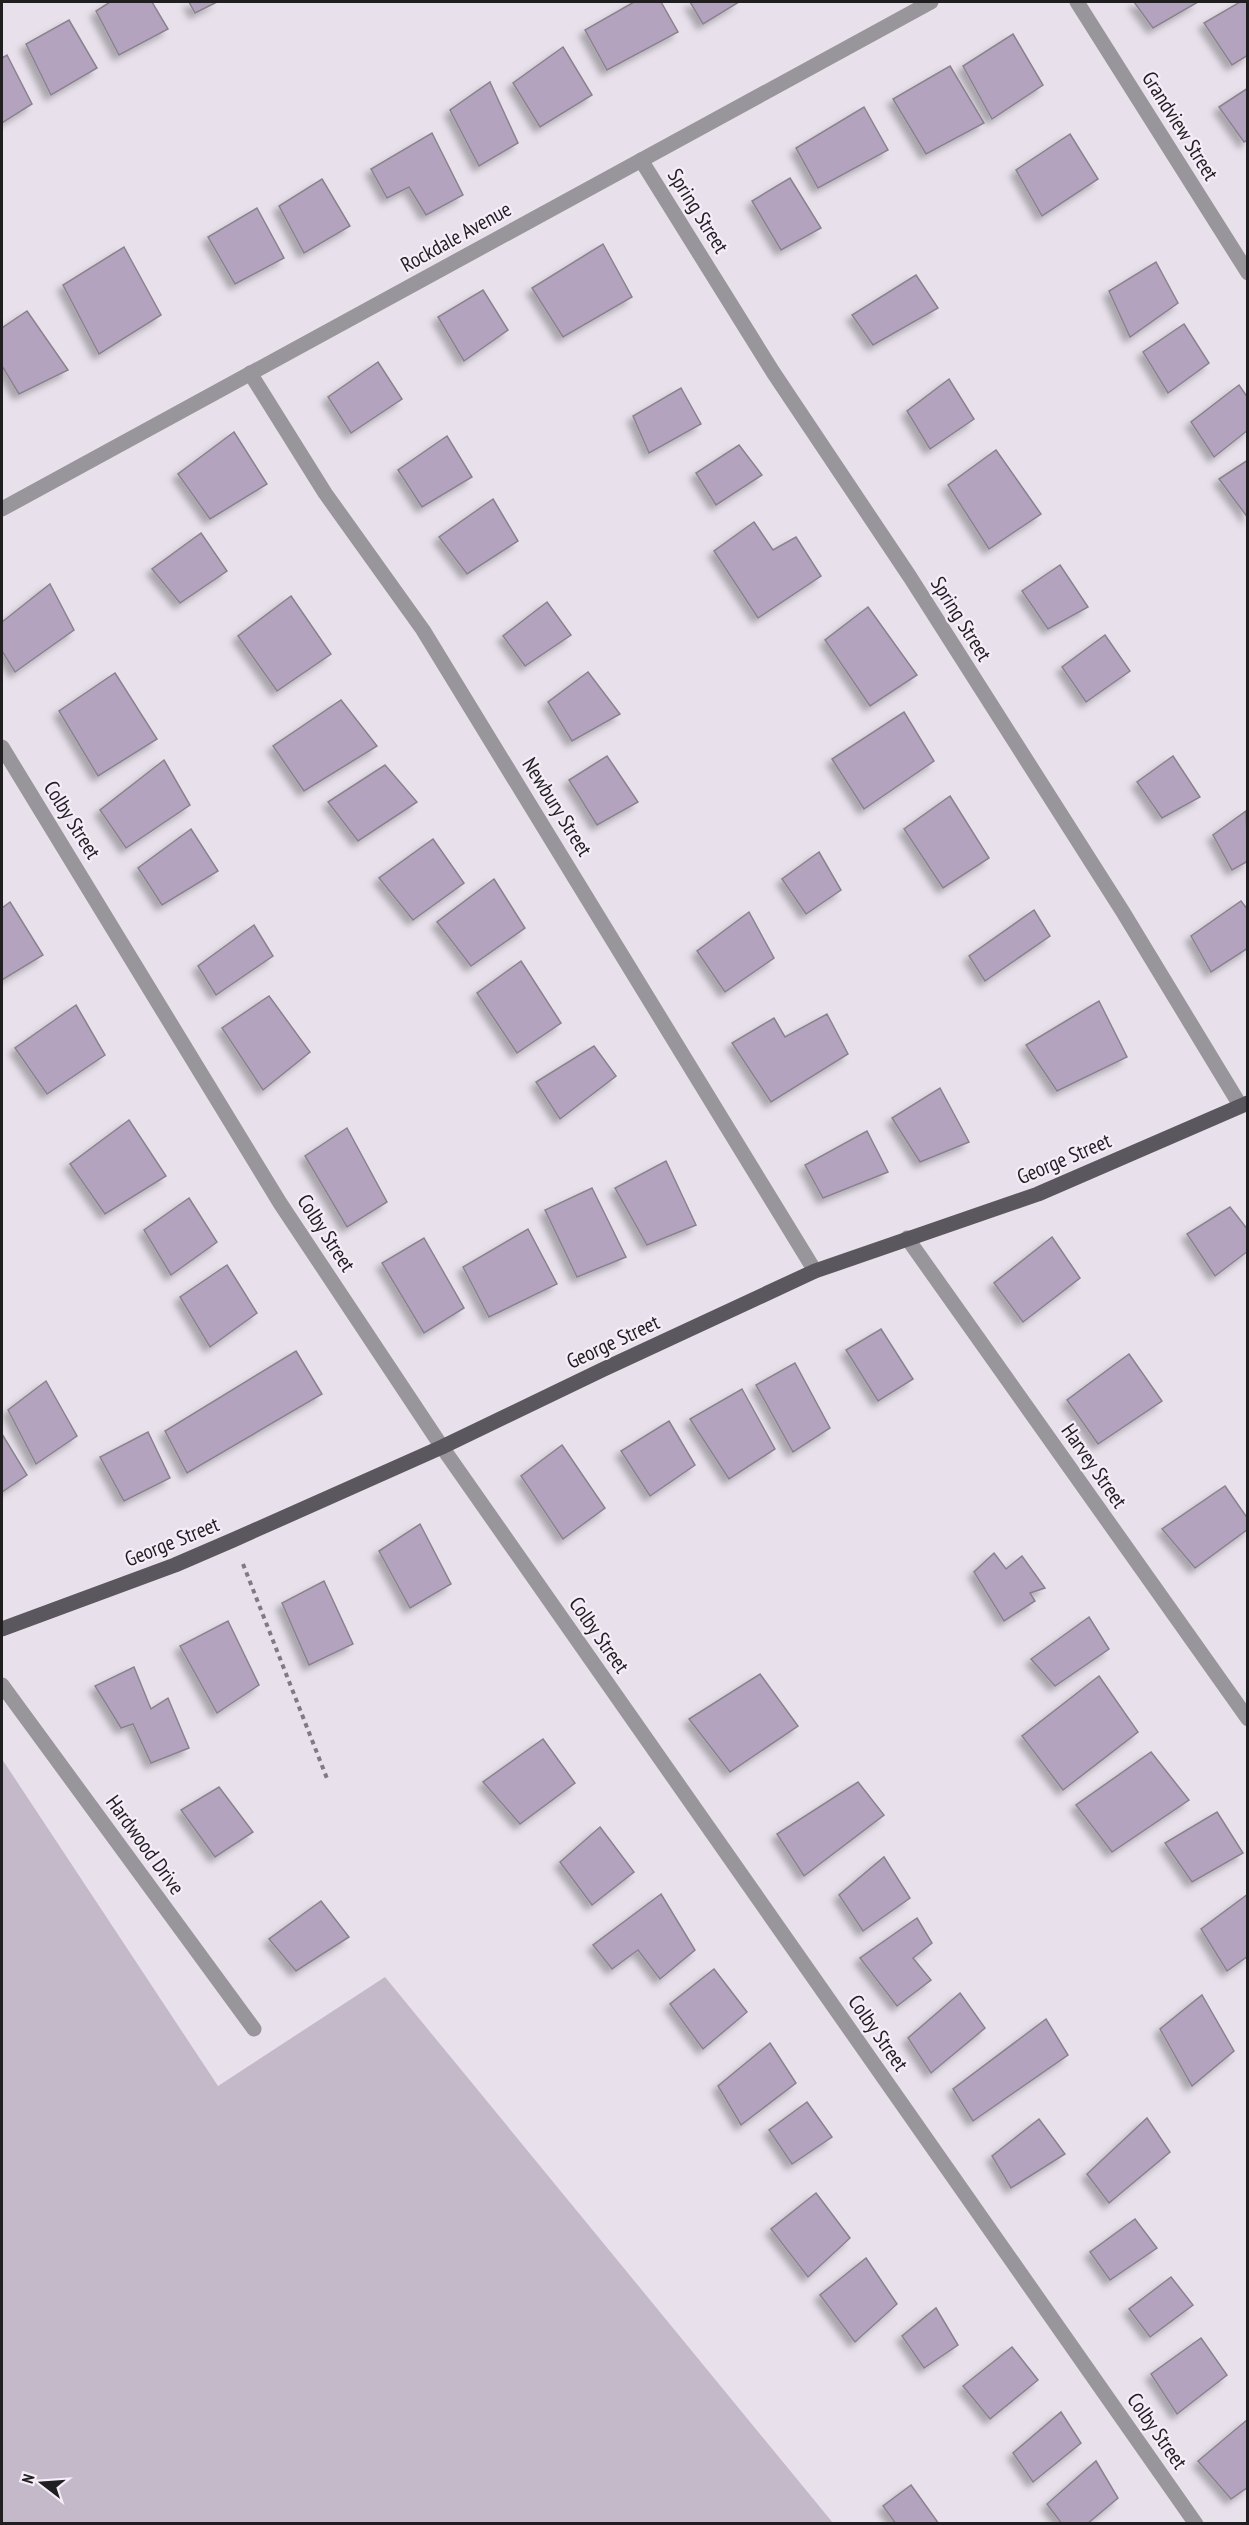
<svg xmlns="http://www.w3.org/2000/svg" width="1249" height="2525" font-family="'PT Sans Narrow',sans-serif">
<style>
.green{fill:#c3b9c9}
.building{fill:#b4a3be;stroke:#89838d;stroke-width:1.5;filter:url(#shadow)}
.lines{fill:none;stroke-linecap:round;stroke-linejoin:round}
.path{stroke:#807b83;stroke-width:4;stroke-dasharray:4.5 4.5;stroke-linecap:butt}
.minor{stroke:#99969b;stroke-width:15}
.major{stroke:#5b575e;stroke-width:15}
.labels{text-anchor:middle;stroke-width:4.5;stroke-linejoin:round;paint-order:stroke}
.street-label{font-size:21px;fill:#211e22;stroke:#f5eef9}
</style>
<defs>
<filter id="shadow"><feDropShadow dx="-5.5" dy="5.5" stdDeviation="3" flood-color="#0004"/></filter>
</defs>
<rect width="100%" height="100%" fill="#e8e1ec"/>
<path class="green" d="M2 1759 218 2086 385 1977 833 2523H2Z"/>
<g class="building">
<path d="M110 2H152L168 29 119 55 96 11Z"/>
<path d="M189 2H217L195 13Z"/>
<path d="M634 2H661L678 32 607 70 585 30Z"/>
<path d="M690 2H739L703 24Z"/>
<path d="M1134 2H1198L1153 28Z"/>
<path d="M1240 2H1248V55L1232 65 1204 23Z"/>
<path d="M69 20 97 68 51 95 26 44Z"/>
<path d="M1013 34 1043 85 992 119 963 66Z"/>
<path d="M563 47 592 95 540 127 513 83Z"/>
<path d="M7 55 32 104 2 123V58Z"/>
<path d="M950 66 984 123 926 154 893 99Z"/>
<path d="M490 82 518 143 479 166 450 110Z"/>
<path d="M1248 88V140L1244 142 1219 107Z"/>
<path d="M864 107 888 150 818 188 796 148Z"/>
<path d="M432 133 463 195 426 215 409 187 387 198 371 169Z"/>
<path d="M1070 134 1098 179 1042 216 1016 170Z"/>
<path d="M790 178 821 228 781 250 752 201Z"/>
<path d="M322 179 350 226 304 253 279 206Z"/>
<path d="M257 208 284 258 235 284 208 237Z"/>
<path d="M603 244 632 297 563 337 532 288Z"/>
<path d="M124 247 161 315 99 354 63 285Z"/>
<path d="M1156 262 1178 303 1130 337 1109 291Z"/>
<path d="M916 275 938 308 873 345 852 315Z"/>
<path d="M483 290 508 330 464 361 438 317Z"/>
<path d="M27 311 68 370 19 394 2 366V328Z"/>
<path d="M1184 324 1209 363 1168 393 1143 352Z"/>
<path d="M378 362 402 399 351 433 328 397Z"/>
<path d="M949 379 974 419 930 449 907 411Z"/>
<path d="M1239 385 1248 398V430L1214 457 1191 422Z"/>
<path d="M681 388 701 424 649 453 633 416Z"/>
<path d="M234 432 267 484 210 519 178 474Z"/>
<path d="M447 436 472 477 422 507 398 470Z"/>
<path d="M739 445 762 475 716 505 696 473Z"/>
<path d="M996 450 1041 514 989 549 948 485Z"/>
<path d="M1248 460V518L1219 479Z"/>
<path d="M493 499 518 541 467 574 439 537Z"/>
<path d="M754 522 773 550 796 537 821 576 758 618 714 551Z"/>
<path d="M201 533 227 571 180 603 152 569Z"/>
<path d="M1060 565 1088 607 1048 629 1022 591Z"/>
<path d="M50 584 74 630 15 672 2 651V622Z"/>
<path d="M291 596 331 654 277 691 238 636Z"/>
<path d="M547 602 571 635 525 666 503 636Z"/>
<path d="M868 607 917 675 870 706 825 640Z"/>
<path d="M1105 635 1130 671 1086 702 1062 667Z"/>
<path d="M588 672 620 714 572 741 548 702Z"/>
<path d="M115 673 157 739 98 776 59 711Z"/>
<path d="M341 700 377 746 304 791 273 746Z"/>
<path d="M904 712 934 761 864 809 832 759Z"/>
<path d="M607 756 638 802 597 825 569 780Z"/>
<path d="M1173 756 1200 797 1162 818 1137 782Z"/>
<path d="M164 760 190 805 126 848 100 810Z"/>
<path d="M385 765 417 802 358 841 328 802Z"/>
<path d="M950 796 989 858 943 888 904 829Z"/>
<path d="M1246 811 1248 861 1232 870 1213 835Z"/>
<path d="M191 829 218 871 162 905 138 868Z"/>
<path d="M433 839 464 883 413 920 379 878Z"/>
<path d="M819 852 841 890 806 914 782 879Z"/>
<path d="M494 879 525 928 471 966 437 922Z"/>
<path d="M1241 901 1248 910V948L1211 972 1191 936Z"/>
<path d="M10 902 43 955 2 980V908Z"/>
<path d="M1034 910 1050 936 985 981 969 956Z"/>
<path d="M749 912 774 958 725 992 697 951Z"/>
<path d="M254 925 273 956 216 995 198 966Z"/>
<path d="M521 961 561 1023 517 1053 477 993Z"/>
<path d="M269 996 310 1052 263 1090 222 1028Z"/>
<path d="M1099 1001 1127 1057 1057 1091 1026 1045Z"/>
<path d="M76 1005 105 1055 47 1094 15 1048Z"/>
<path d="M827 1014 848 1054 771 1102 732 1043 774 1018 785 1037Z"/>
<path d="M594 1046 616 1076 560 1119 536 1082Z"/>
<path d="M940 1088 969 1142 920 1162 892 1118Z"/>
<path d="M129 1120 166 1176 105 1214 70 1164Z"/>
<path d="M347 1128 387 1202 347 1227 305 1156Z"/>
<path d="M867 1131 888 1172 823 1198 805 1165Z"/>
<path d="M666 1161 696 1225 647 1245 615 1188Z"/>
<path d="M592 1188 626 1257 577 1277 545 1210Z"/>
<path d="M189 1198 217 1242 171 1275 144 1230Z"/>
<path d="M1230 1207 1248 1230V1251L1215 1276 1187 1234Z"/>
<path d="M528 1229 557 1284 489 1317 463 1267Z"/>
<path d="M1052 1237 1080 1278 1023 1322 994 1283Z"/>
<path d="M424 1238 464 1308 424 1333 382 1263Z"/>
<path d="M227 1265 257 1313 210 1347 180 1297Z"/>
<path d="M881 1329 913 1379 878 1401 846 1350Z"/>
<path d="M296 1351 322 1394 187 1473 165 1431Z"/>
<path d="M1129 1354 1162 1401 1098 1444 1067 1400Z"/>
<path d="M795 1363 830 1428 793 1452 756 1385Z"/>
<path d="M46 1381 77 1436 36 1464 8 1410Z"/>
<path d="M742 1389 775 1449 729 1479 690 1419Z"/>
<path d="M669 1421 695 1465 650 1496 621 1451Z"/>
<path d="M148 1432 170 1478 124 1501 100 1457Z"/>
<path d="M2 1434 27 1475 2 1492Z"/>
<path d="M562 1445 605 1508 563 1539 521 1476Z"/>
<path d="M1225 1486 1248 1519V1529L1195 1568 1162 1529Z"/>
<path d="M420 1524 451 1584 410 1608 379 1551Z"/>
<path d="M994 1553 1006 1569 1022 1556 1045 1588 1030 1593 1035 1601 1004 1621 974 1572Z"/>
<path d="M324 1581 353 1644 309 1665 282 1603Z"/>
<path d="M1089 1617 1109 1649 1055 1686 1031 1659Z"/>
<path d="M228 1621 259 1685 217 1713 180 1646Z"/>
<path d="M134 1667 151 1709 168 1698 189 1748 151 1763 133 1724 121 1728 95 1686Z"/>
<path d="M760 1674 798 1726 730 1772 689 1719Z"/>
<path d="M1099 1676 1138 1732 1063 1790 1022 1736Z"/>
<path d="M543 1739 575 1783 520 1824 483 1782Z"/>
<path d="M1151 1752 1189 1800 1112 1852 1076 1805Z"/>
<path d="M858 1782 884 1815 804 1876 777 1834Z"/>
<path d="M219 1787 253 1832 215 1857 181 1810Z"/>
<path d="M1217 1812 1243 1853 1192 1882 1165 1843Z"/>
<path d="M600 1827 634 1872 592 1905 560 1862Z"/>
<path d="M884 1857 910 1898 863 1931 839 1895Z"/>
<path d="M661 1894 695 1950 660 1979 638 1950 612 1969 593 1945Z"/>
<path d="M1248 1894V1956L1227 1971 1201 1929Z"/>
<path d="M321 1901 349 1937 296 1971 269 1939Z"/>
<path d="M917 1918 932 1943 913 1958 931 1980 897 2006 860 1958Z"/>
<path d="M714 1969 747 2012 703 2049 670 2004Z"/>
<path d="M960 1993 985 2028 931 2073 908 2038Z"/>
<path d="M1202 1995 1234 2051 1192 2086 1160 2029Z"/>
<path d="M1046 2019 1068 2055 973 2121 953 2089Z"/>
<path d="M770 2043 796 2083 741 2125 718 2086Z"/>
<path d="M807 2102 832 2137 792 2164 769 2130Z"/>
<path d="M1147 2118 1170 2152 1109 2203 1087 2174Z"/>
<path d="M1039 2119 1065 2154 1011 2188 992 2156Z"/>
<path d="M816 2193 850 2238 808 2277 771 2229Z"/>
<path d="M1135 2219 1157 2248 1110 2280 1090 2252Z"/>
<path d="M866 2258 897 2304 855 2342 820 2295Z"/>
<path d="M1171 2277 1193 2305 1150 2337 1129 2309Z"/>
<path d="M936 2308 958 2345 924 2368 902 2336Z"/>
<path d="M1201 2338 1227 2375 1177 2414 1151 2374Z"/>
<path d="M1012 2347 1038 2380 990 2419 963 2386Z"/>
<path d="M1061 2412 1081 2443 1033 2482 1013 2453Z"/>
<path d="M1248 2419V2487L1231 2499 1198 2461Z"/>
<path d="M1096 2461 1118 2498 1087 2524H1062L1047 2504Z"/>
<path d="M911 2485 939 2524H896L883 2506Z"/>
</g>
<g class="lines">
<path class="path" d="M243 1564 328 1781"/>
<g class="minor">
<path d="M1077 2 1248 273"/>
<path d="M641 160 773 372 910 577 1123 912 1240 1105"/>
<path d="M250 373 325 493 423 630 815 1271"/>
<path d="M2 509 931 2"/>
<path d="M2 747 280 1203 442 1447 1196 2524"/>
<path d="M907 1238 1248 1719"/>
<path d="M2 1685 254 2029"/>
</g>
<path class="major" d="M2 1629 175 1565 233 1540 442 1447 604 1369 815 1271 1038 1194 1248 1103"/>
</g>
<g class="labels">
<g class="street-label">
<text transform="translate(1180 126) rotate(58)" y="7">Grandview Street</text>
<text transform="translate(698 211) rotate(58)" y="7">Spring Street</text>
<text transform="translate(456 237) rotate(-29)" y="7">Rockdale Avenue</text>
<text transform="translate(961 619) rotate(58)" y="7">Spring Street</text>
<text transform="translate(557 807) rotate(58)" y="7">Newbury Street</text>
<text transform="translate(72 820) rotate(58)" y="7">Colby Street</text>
<text transform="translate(1064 1159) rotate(-23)" y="7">George Street</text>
<text transform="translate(326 1233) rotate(57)" y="7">Colby Street</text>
<text transform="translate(613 1342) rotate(-25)" y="7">George Street</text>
<text transform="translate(1094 1466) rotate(55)" y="7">Harvey Street</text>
<text transform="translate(172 1542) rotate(-22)" y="7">George Street</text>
<text transform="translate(599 1635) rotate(55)" y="7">Colby Street</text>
<text transform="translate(145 1845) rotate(54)" y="7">Hardwood Drive</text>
<text transform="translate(878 2033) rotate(55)" y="7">Colby Street</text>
<text transform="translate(1157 2431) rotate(55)" y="7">Colby Street</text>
</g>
</g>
<rect width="1249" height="2525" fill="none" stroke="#211e22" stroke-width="6"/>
<g transform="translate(42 2483) rotate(287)" stroke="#f5eef9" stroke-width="4.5" paint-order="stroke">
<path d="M0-4.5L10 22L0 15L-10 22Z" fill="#211e22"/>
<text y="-9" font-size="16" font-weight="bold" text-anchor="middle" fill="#211e22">N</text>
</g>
</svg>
